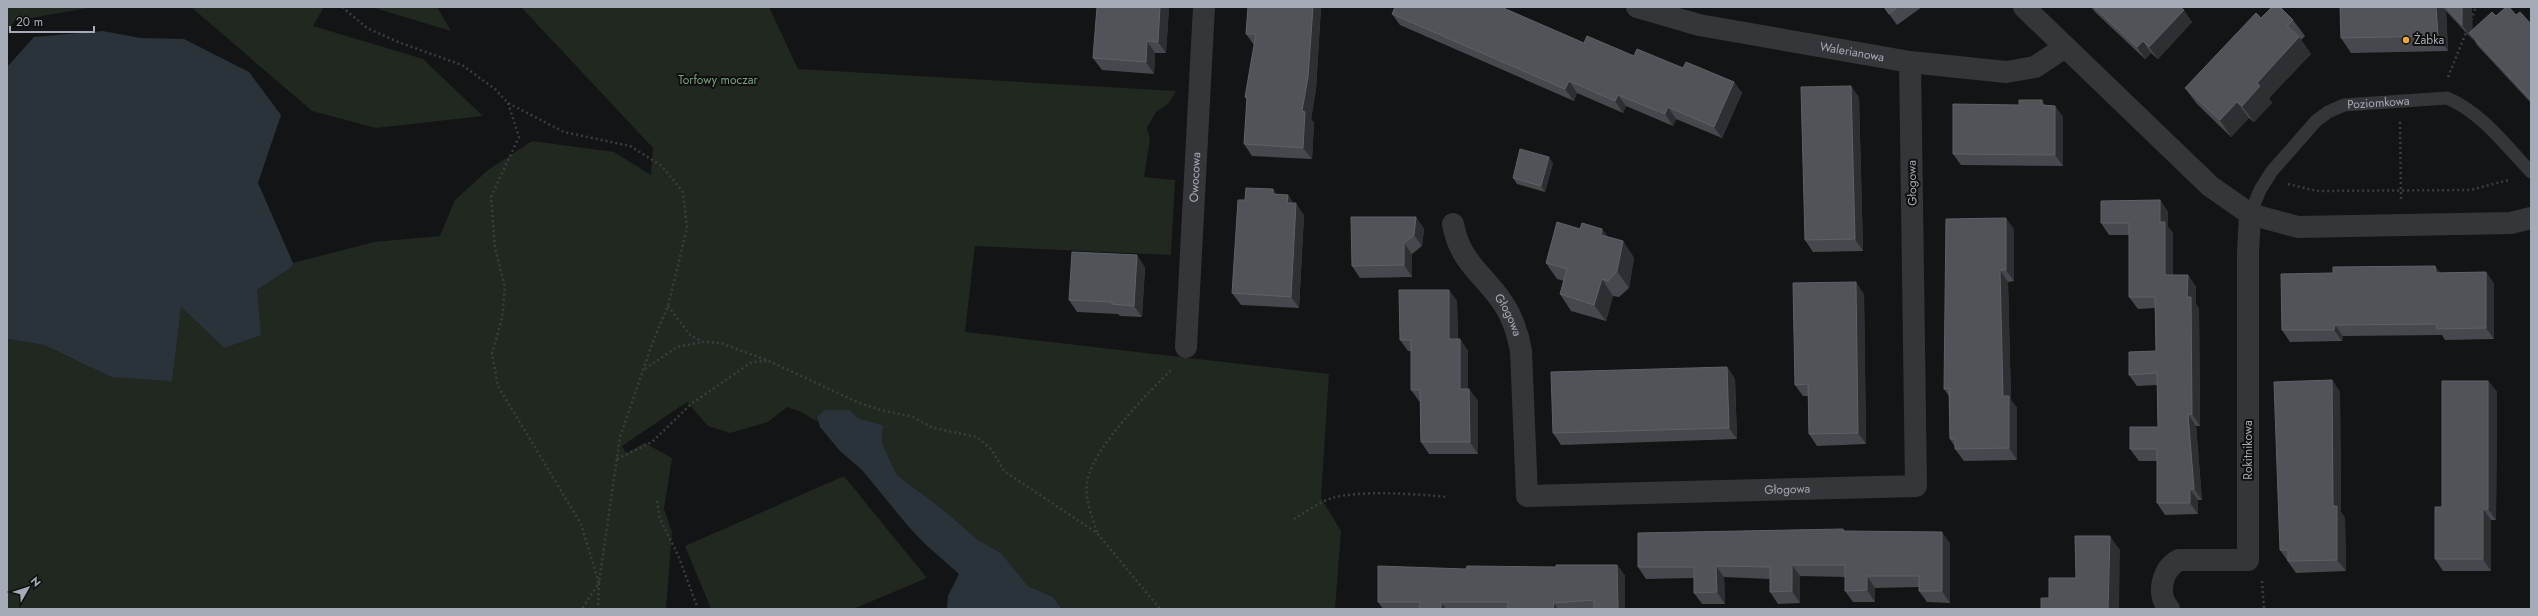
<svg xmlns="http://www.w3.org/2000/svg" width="2538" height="616" font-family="Jost,sans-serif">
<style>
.green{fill:#202820}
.water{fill:#2a3339}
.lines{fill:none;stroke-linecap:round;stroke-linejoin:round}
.path{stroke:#3b3d41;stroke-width:2.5;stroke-dasharray:2 3;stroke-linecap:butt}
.lane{stroke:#35363a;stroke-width:13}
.street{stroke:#35363a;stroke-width:22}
.wall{fill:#46484d}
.shaded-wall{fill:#2d2f32}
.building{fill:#505358;stroke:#5e6167}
.poi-dot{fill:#f1a730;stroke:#0f0f10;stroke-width:1.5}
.labels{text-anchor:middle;stroke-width:4;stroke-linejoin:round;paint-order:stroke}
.poi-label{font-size:12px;fill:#a5abb6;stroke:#0f0f10;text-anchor:start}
.street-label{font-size:12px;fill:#a5abb6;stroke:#0f0f10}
.park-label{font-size:12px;fill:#7ca17d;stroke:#0f0f10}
</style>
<rect width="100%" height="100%" fill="#131415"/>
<g class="green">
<path d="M7 7H94L14 21 7 33Z"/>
<path d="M191 7H324L313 26 423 59 483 116 376 128 312 111Z"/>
<path d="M371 7H437L451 31Z"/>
<path d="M521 7H769L798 69 1176 91 1169 103 1156 112 1147 128 1150 139 1144 177 1175 180 1171 255 975 246 965 332 1329 374 1321 498 1341 531 1335 609H1062L1053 597 1028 586 1001 553 978 540 945 511 897 475 882 443 883 425 858 418 850 410H824L817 417 818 422 801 412 787 407 768 422 730 433 708 426 687 402 622 446 626 453 645 443 672 458 664 509 672 532 666 609H7V339L44 345 111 377 181 307 224 348 257 290 292 267 293 263 374 242 440 236 455 200 488 170 532 141 614 152 651 175 653 148Z"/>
<path d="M844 476 927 578 853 609H711L685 546Z"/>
</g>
<g class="water">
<path d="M103 31 140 38 184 39 249 72 281 115 258 183 293 263 292 267 257 290 261 335 224 348 181 307 172 381 111 377 44 345 7 339V67L34 37Z"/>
<path d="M824 410H850L858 418 883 425 882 443 897 475 945 511 978 540 1001 553 1028 586 1053 597 1062 609H947L948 596 959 574 924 543 908 526 862 470 840 451 820 427 817 417Z"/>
</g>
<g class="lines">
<g class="path">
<path d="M342 7 367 28 398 42 462 65 495 89 508 103 564 132 630 146 662 166 683 192 687 228 681 253 668 306 652 344 620 437 599 583 598 609"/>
<path d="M2471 20 2476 7"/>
<path d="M2448 77 2467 30"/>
<path d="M508 103 519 137 491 197 495 248 505 287 502 318 492 354 498 386 581 524 599 583 582 609"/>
<path d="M2400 122 2401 199"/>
<path d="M2288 184 2317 191 2470 190 2509 180"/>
<path d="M668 306 690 335 703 342 721 343 769 361 859 403 881 410 913 417 933 428 977 437 992 450 1004 471 1097 533 1160 609"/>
<path d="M645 369 677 347 703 342"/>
<path d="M617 459 652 442 691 404 752 362 767 361"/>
<path d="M657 501 660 519 678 555 698 609"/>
<path d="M1294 519C1306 512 1319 502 1332 498 1359 490 1418 494 1447 497"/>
<path d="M1097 532C1092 516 1083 496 1088 478 1096 445 1148 393 1172 369"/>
<path d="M2262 581 2264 609"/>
</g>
<path class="lane" id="s1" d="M2250 214 2260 190 2272 171 2316 121 2328 112 2344 105 2447 98C2481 112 2506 146 2531 172"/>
<g class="street">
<path id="s2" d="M1637 7 1699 25 1910 62 2006 72 2035 67 2065 47"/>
<path d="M2024 7 2210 186 2250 214 2298 227 2511 223 2531 218"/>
<path id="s3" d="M1453 224C1460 263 1483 273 1503 303 1513 318 1518 334 1521 351L1527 496 1916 486 1910 62"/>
<path id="s4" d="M1186 347 1204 7"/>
<path d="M2169 609C2156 594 2162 569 2179 560H2248V252L2250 214"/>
</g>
</g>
<g class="wall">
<path d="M1169 7 1166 53H1155L1154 74 1102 70 1093 58Z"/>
<path d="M1248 7H1321L1316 89 1311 119 1314 123 1312 159 1252 156 1244 144 1247 100 1245 97 1254 45 1246 34Z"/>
<path d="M1884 7H1922L1897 25Z"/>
<path d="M2091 7H2180L2192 22 2158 59 2151 53 2145 59 2095 12Z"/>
<path d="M2340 7H2472V30L2496 16 2516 15 2531 24V103L2477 45 2473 38V40L2446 11 2448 51 2351 53 2341 38Z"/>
<path d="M1392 14 1584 43 1734 82 1742 93 1722 138 1676 119 1673 126 1626 106 1623 113 1577 93 1574 101 1400 25Z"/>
<path d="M2261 18 2293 20 2305 36 2301 40 2311 54 2269 98 2272 103 2254 122 2249 118 2231 137 2197 104 2185 88Z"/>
<path d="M1851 86 1859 98 1863 251 1813 252 1805 240Z"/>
<path d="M2042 100 2045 105 2055 106 2063 117V166L1961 165 1953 154 2019 105Z"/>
<path d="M1553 163 1545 192 1517 184 1513 178Z"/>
<path d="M1273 189 1276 194 1288 195 1293 203 1304 215 1299 308 1241 305 1232 293Z"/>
<path d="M2160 200 2168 212V227L2173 233V275H2188L2196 287V304L2199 309 2200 426H2196L2202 500H2198V514L2165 515 2157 503V461H2139L2130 449 2158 427 2157 385 2137 386 2129 375 2156 351 2155 308 2138 309 2129 297V235H2109L2101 223Z"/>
<path d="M1416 217 1424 229 1422 246 1412 254V277L1360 278 1352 266Z"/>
<path d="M1580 229H1602L1608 237 1623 241 1634 258 1629 288 1619 297 1613 296 1606 321 1571 311 1560 294 1564 281 1557 279 1546 263Z"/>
<path d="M2014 229V281L2008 282 2011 400 2017 408V460L1964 461 1955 449V447L1950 439 1949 396 1944 389Z"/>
<path d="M2435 266 2440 273 2486 272 2494 284V339L2445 340 2442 335 2343 336 2342 341 2290 342 2282 330 2333 273Z"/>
<path d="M1145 267 1142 317 1120 316 1118 314 1077 312 1069 300Z"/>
<path d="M1449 290 1457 301 1458 339H1460L1468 351V389H1469L1478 401V454H1429L1421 442 1420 401H1419L1411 390V351H1408L1400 340Z"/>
<path d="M1864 294 1866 444 1817 446 1809 434 1808 396H1803L1795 385Z"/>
<path d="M1727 367 1735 379 1737 439 1561 445 1553 433Z"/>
<path d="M2332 380 2340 392 2341 512 2345 518 2346 571 2296 573 2280 550Z"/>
<path d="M2488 381 2497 392 2496 520H2491V571H2443L2435 559 2442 507Z"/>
<path d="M1843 529 1845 531 1950 543V603L1927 602 1919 591V587L1875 588V602H1853L1845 591V577L1800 576V603L1778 604 1770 592V579L1724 577 1725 604H1702L1694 593V578L1646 579 1638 567Z"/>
<path d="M1617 565 1625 576V609H1383L1378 602 1466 569 1556 567Z"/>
</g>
<g class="shaded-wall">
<path d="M1160 7H1169L1166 53 1158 42Z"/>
<path d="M1313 7H1321L1316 89 1311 119 1314 123 1312 159 1303 148 1302 111Z"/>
<path d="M2436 7H2443L2446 11 2448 51 2438 36Z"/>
<path d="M2462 7H2472L2473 37 2469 33 2473 38V40L2462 25Z"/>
<path d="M2184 10 2192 22 2158 59 2149 47Z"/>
<path d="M2299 37 2311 54 2269 98 2272 103 2254 122 2242 106 2257 83Z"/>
<path d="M1147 41 1155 53 1154 74 1146 62Z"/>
<path d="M2143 41 2151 53 2145 59 2137 47Z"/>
<path d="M1569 81 1577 93 1574 101 1565 89Z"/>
<path d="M1734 82 1742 93 1722 138 1714 127Z"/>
<path d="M1851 86 1859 98 1863 251 1855 239Z"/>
<path d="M1618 95 1626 106 1623 113 1615 101Z"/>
<path d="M2042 100 2050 112 2042 105Z"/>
<path d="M2237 102 2249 118 2231 137 2220 120Z"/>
<path d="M2055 106 2063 117V166L2055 155Z"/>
<path d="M1668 107 1676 119 1673 126 1665 114Z"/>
<path d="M1549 157 1553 163 1545 192 1541 186Z"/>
<path d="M1273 189 1281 201 1273 194Z"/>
<path d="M1288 195 1296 207 1287 203Z"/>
<path d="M2160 200 2168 212V227L2173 233V287L2165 275 2160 222Z"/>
<path d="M1296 203 1304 215 1299 308 1291 297Z"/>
<path d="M1416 217 1424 229 1422 246 1414 235Z"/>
<path d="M2006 218 2014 229V281L2006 270Z"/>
<path d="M1602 229 1614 245 1601 235Z"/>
<path d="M1623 241 1634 258 1629 288 1617 271Z"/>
<path d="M1404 243 1412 254V277L1404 265Z"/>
<path d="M1137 255 1145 267 1142 317 1134 306Z"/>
<path d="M2435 266 2444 277 2436 273Z"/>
<path d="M2000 270 2008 282 2011 400 2017 408V460L2009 448 2003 396Z"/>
<path d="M2486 272 2494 284V339L2486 328Z"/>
<path d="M2188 275 2196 287V304L2199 309 2200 426 2192 414 2187 297Z"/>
<path d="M1602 279 1613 296 1606 321 1594 305Z"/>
<path d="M1856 282 1864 294 1866 444 1858 433Z"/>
<path d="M1449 290 1457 301 1458 351 1449 339Z"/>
<path d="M2335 325 2343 336 2342 341 2334 330Z"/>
<path d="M1460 339 1468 351V401L1460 389Z"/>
<path d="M1727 367 1735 379 1737 439 1729 428Z"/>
<path d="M2332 380 2340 392 2341 512 2345 518 2346 571 2337 560 2333 506Z"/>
<path d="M2488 381 2497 392 2496 520 2488 509Z"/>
<path d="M1469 389 1478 401V454L1470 442Z"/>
<path d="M2188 414 2196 426 2202 500 2194 489Z"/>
<path d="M2190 489 2198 500V514L2190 503Z"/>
<path d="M2483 509 2491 520V571L2483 559Z"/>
<path d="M1942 532 1950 543V603L1942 591Z"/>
<path d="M2110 536 2120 550 2119 609H2108Z"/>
<path d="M1617 565 1625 576V609H1618Z"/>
<path d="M1792 565 1800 576V603L1792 591Z"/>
<path d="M1716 566 1724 577 1725 604 1717 592Z"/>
<path d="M1867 576 1875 588V602L1867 590Z"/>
<path d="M1441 602 1446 609H1441Z"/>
<path d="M1554 603 1558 609H1553Z"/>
</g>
<g class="building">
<path d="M1097 7H1160L1158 42 1147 41 1146 62 1093 58Z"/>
<path d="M1248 7H1313L1308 77 1302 111 1305 112 1303 148 1244 144 1247 97H1245L1256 34H1246Z"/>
<path d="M1395 7H1501L1584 43 1587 36 1634 56 1637 49 1683 68 1686 62 1734 82 1714 127 1668 107 1665 114 1618 95 1615 101 1569 81 1565 89 1392 14Z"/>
<path d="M1884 7H1898L1889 14Z"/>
<path d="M2094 7H2180L2184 10 2149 47 2143 41 2137 47Z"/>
<path d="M2272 7H2280L2293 20 2287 26 2299 37 2257 83 2260 86 2242 106 2237 102 2220 120 2185 88 2256 13 2261 18Z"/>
<path d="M2340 7H2436L2438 36 2341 38Z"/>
<path d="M2446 7H2462V25Z"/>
<path d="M2506 7H2509L2516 15 2520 12 2531 24V100L2469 33 2492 12 2496 16Z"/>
<path d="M1851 86 1855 239 1805 240 1801 87Z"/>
<path d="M2019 100H2042V105L2055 106V155L1953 154V104L2019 105Z"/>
<path d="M1520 149 1549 157 1541 186 1513 178Z"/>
<path d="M1246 188 1273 189V194L1288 195 1287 203H1296L1291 297 1232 293 1238 200H1245Z"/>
<path d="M2160 200V222H2165V275H2188L2187 297H2191L2192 414H2188L2194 489H2190V503H2157V449H2130V427H2158L2157 373 2129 375V352L2156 351 2155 297H2129V223H2101V201Z"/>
<path d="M1351 217H1416L1414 235 1404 243V265L1352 266Z"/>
<path d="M2006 218V270H2000L2003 396H2009V448L1955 449V439H1950L1949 388 1944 389 1946 219Z"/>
<path d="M1557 222 1580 229 1582 223 1602 229 1601 235 1623 241 1617 271 1608 281 1602 279 1594 305 1560 294 1567 269 1546 263Z"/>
<path d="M1072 252 1137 255 1134 306 1112 304V302L1069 300Z"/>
<path d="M2435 266 2436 273 2486 272V328L2437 329 2436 324 2335 325 2334 330H2282L2281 274 2333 273V267Z"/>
<path d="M1856 282 1858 433 1809 434 1808 384 1795 385 1793 283Z"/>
<path d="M1399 290H1449V339H1460V389H1469L1470 442H1421L1420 390H1411V340H1400Z"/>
<path d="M1727 367 1729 428 1553 433 1551 372Z"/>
<path d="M2332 380 2333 506H2337V560L2288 561V550H2280L2274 382Z"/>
<path d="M2442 381H2488V509H2483V559H2435V507H2442Z"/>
<path d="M1843 529V531L1942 532V591H1919V576H1867V590L1845 591V565H1792V591L1770 592V567L1716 566 1717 592 1694 593V567H1638V533Z"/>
<path d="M2075 536H2110L2108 609H2041V598H2049V578H2076Z"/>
<path d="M1556 565H1617L1618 609H1594V600L1554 603 1553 609H1508V602H1441V609H1420V602H1378V566L1466 569 1467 566 1556 567Z"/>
</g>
<circle class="poi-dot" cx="2406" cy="40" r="4"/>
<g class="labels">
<g class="poi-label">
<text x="2414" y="44">Żabka</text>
</g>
<g class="street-label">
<text dy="4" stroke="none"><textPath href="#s2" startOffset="220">Walerianowa</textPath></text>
<text dy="4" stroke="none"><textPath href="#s1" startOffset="182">Poziomkowa</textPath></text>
<text dy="4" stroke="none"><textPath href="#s4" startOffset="170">Owocowa</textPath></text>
<text transform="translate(1912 183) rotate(-91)" y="4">Głogowa</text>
<text dy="4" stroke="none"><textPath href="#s3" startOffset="108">Głogowa</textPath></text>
<text transform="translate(2248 450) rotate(-90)" y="4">Rokitnikowa</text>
<text dy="4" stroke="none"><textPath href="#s3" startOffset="552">Głogowa</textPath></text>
</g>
<g class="park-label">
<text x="718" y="84">Torfowy moczar</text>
</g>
</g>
<rect width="2538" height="616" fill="none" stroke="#a5abb6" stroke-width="16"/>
<g transform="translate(28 588) rotate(51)" stroke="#0f0f10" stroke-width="3" paint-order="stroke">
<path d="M0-3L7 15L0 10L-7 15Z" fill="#a5abb6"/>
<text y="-6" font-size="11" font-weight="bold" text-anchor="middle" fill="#a5abb6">N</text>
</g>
<path d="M10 26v6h84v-6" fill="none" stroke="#a5abb6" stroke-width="2"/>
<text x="16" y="26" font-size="12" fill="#a5abb6" stroke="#0f0f10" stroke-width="3" paint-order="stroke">20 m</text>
</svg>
